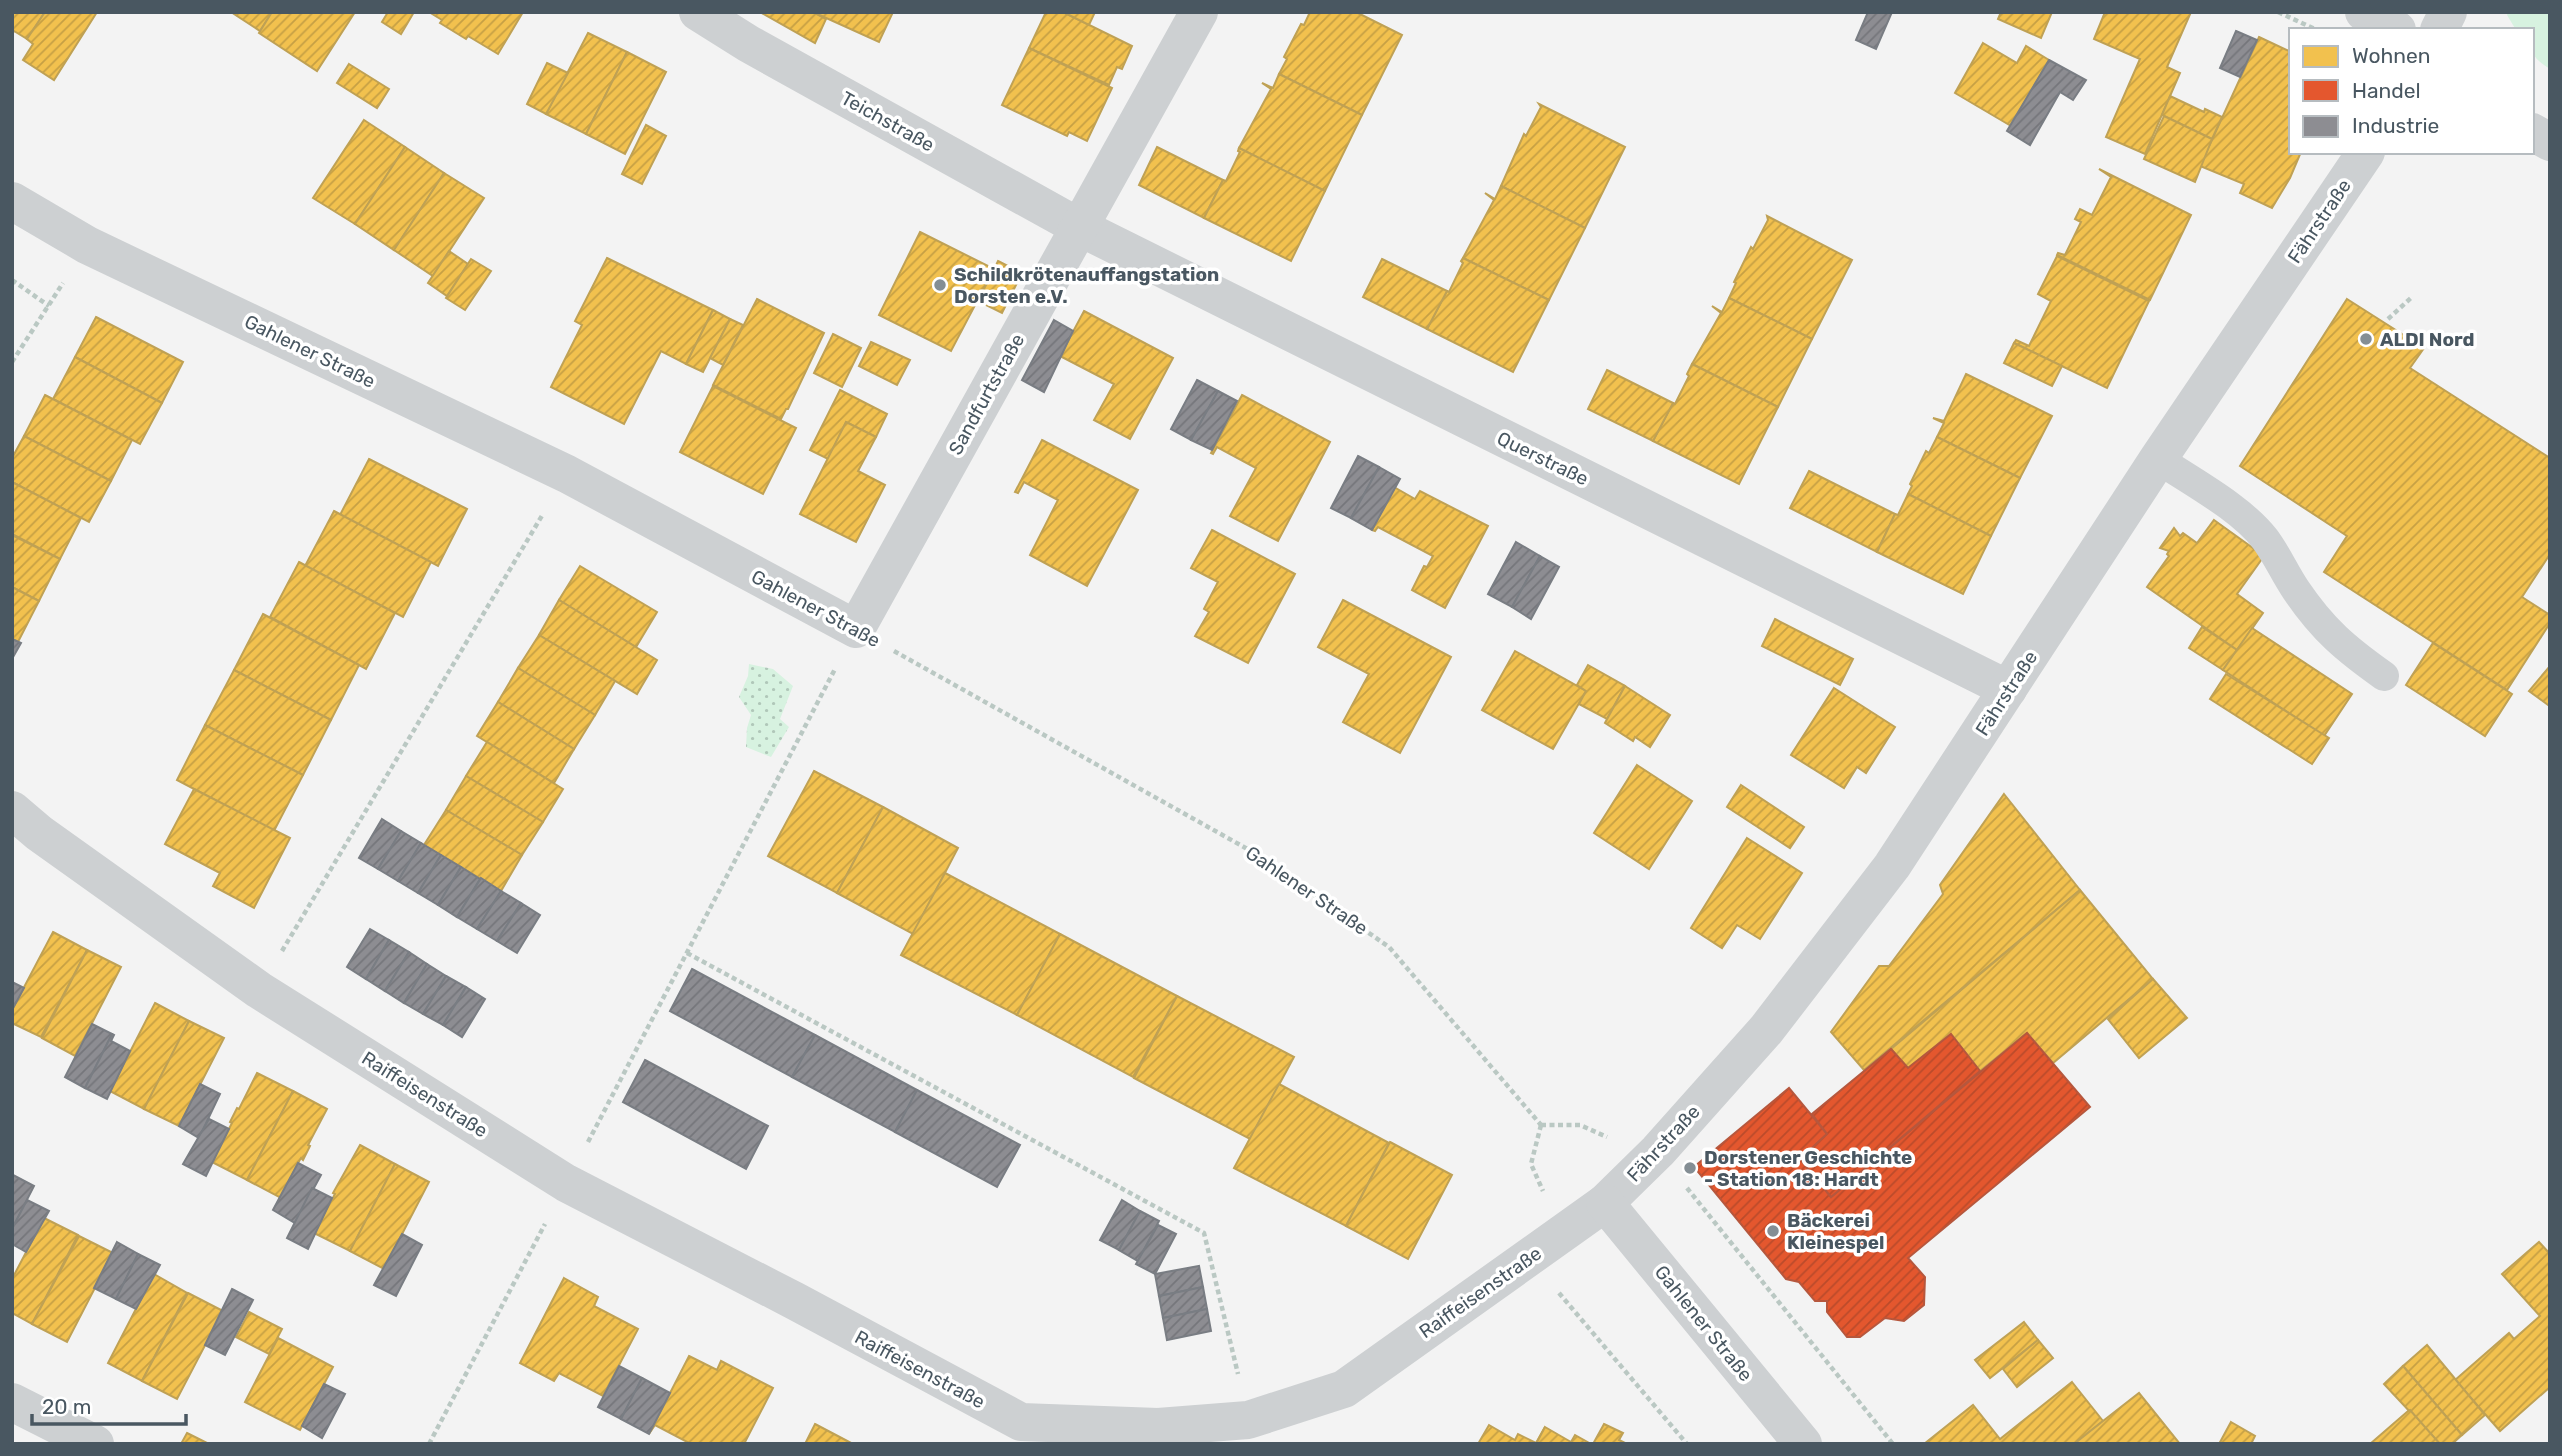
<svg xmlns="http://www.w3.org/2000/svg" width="2562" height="1456" font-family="Rubik,sans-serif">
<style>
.grass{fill:#d7f2e0}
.park{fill:url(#park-dots)}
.homes{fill:url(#homes-hatch);stroke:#bfa154;stroke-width:2}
.shops{fill:url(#shops-hatch);stroke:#b6573d;stroke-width:2}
.industry{fill:url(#industry-hatch);stroke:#797d83;stroke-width:2}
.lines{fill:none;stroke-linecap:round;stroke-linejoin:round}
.path{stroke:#bac8c3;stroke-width:4.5;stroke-dasharray:5 3.5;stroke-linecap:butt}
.service{stroke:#cdd0d2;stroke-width:30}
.minor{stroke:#cdd0d2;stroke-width:38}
.poi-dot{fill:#848e94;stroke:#fff;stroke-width:2.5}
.labels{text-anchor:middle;stroke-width:7;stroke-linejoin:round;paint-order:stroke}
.street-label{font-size:19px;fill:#495761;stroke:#fff}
.poi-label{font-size:19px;font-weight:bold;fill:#495761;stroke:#fff;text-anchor:start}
</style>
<defs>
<pattern id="park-dots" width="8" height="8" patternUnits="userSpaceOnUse" patternTransform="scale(1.75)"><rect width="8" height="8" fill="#d7f2e0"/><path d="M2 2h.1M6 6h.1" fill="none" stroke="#b0c7b9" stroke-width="1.8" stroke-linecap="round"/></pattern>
<pattern id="homes-hatch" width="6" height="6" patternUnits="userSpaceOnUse" patternTransform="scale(1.75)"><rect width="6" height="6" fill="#f2c14e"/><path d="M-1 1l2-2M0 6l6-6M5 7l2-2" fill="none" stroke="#c6a044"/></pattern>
<pattern id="shops-hatch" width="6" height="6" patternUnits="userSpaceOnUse" patternTransform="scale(1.75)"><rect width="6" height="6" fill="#e4572e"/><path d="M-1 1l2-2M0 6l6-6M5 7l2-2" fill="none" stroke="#bb4b2b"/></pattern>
<pattern id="industry-hatch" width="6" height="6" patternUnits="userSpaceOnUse" patternTransform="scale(1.75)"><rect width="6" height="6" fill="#8d8d92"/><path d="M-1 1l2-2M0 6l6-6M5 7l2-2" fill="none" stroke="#75767b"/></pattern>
</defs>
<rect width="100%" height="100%" fill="#f3f3f3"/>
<path class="grass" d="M2508 12H2550V69C2529 56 2532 52 2532 30H2516L2507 15Z"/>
<path class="park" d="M749 664 773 669 793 686 780 719 789 727 771 757 746 747 747 728 751 715 739 697 748 676Z"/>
<g class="homes">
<path d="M12 12H45L27 39 14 31 12 34Z"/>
<path d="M45 12H97L54 80 23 60 33 44 27 39Z"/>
<path d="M231 12H272L260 31Z"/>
<path d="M272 12H355L317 71 259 33Z"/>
<path d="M388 12H414L401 34 382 22Z"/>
<path d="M429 12H523L498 54 468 36 466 39 440 23 442 20Z"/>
<path d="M760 12H813L826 19 815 43Z"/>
<path d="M813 12H893L879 42Z"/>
<path d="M1046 12H1063L1132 46 1122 69 1117 67 1109 85 1029 48Z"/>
<path d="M1063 12H1095L1089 25Z"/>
<path d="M1310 12H1356L1402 35 1362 115 1279 74 1287 59 1284 57 1301 24 1304 25Z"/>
<path d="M2001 12H2052L2041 38 1998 19Z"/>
<path d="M2105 12H2191L2167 67 2180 73 2145 154 2106 137 2140 59 2094 39Z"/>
<path d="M588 33 627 52 586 134 546 114Z"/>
<path d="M2259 37 2291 52V152H2301L2290 178 2272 208 2240 193 2244 184 2200 166Z"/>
<path d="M1983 43 2017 63 2026 46 2049 60 2011 126 1955 93Z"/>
<path d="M1029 48 1112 88 1087 141 1069 132 1067 136 1002 105Z"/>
<path d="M627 52 666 72 625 154 586 134Z"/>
<path d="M547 63 568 73 546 114 527 104Z"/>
<path d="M349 64 389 89 377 108 337 83Z"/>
<path d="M1279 74 1362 115 1325 191 1239 148 1271 89 1262 83 1273 88Z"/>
<path d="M2170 96 2204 112 2205 109 2222 117 2212 139 2162 115Z"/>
<path d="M1539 104 1625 147 1585 228 1501 186 1524 134 1526 136 1541 107Z"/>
<path d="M2164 116 2212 139 2195 182 2144 159Z"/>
<path d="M364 120 405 147 355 224 313 198Z"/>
<path d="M646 125 666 136 642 184 622 174Z"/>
<path d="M405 147 444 173 394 250 355 224Z"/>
<path d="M1157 147 1223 180 1204 218 1139 185Z"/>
<path d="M1239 148 1325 191 1291 261 1204 218 1223 180 1226 181 1240 152 1238 151Z"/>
<path d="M2099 169 2191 215 2150 300 2057 255 2058 253 2065 255 2081 222 2075 219 2080 209 2092 215 2111 177Z"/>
<path d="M444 173 484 198 433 276 394 250Z"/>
<path d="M1501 186 1585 228 1549 300 1463 258 1494 200 1485 193 1495 199Z"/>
<path d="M1767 216 1852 260 1812 339 1729 298 1736 283 1734 282 1751 247 1753 249 1768 220Z"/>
<path d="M920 232 994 269 951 351 879 315Z"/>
<path d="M449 251 468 264 447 296 428 283Z"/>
<path d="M2057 256 2149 301 2107 388 2014 343 2016 340 2029 346 2051 301 2038 294Z"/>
<path d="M607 258 713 310 686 364 661 351 624 424 551 387 582 325 575 321Z"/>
<path d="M1463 258 1549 300 1513 372 1427 329 1447 291 1449 292 1463 263 1461 261Z"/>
<path d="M471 259 491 271 465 310 446 298Z"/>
<path d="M1382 259 1447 291 1427 329 1363 297Z"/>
<path d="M998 261 1022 273 1002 313 978 301Z"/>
<path d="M1729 298 1812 339 1778 407 1692 364 1721 313 1712 306 1722 312Z"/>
<path d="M757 299 824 333 788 409H786L781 419 713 385Z"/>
<path d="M2347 299 2424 348 2410 368 2550 458V554L2522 597 2550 615V623L2507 690 2324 572 2347 536 2240 466Z"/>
<path d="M713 310 730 319 703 372 686 364Z"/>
<path d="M1084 311 1173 358 1130 439 1094 420 1114 384 1060 356Z"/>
<path d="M96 317 183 362 162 403 75 357Z"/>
<path d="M730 319 743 325 723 365 710 358Z"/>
<path d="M833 334 861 348 842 387 814 373Z"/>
<path d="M871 342 910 360 897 385 859 366Z"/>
<path d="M2014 343 2062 366 2052 386 2004 363Z"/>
<path d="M75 357 162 403 140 444 53 399Z"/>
<path d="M1692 364 1778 407 1739 484 1653 441 1673 403 1675 404 1689 376 1687 374Z"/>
<path d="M1607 370 1673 403 1653 441 1588 409Z"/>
<path d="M1966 374 2052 416 2020 478 1937 437 1944 423 1933 418 1944 421Z"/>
<path d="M713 386 796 428 763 494 680 452Z"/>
<path d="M840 390 887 414 876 437 846 422 828 459 810 450Z"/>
<path d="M45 395 132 440 111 481 24 436Z"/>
<path d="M1242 395 1330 442 1278 541 1230 516 1256 468 1217 447 1213 454 1211 453Z"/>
<path d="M846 422 876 437 858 471 885 485 856 542 800 514Z"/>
<path d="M24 436 111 481 89 522 12 482V458Z"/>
<path d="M1937 437 2020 478 1991 536 1908 494 1912 486 1910 484 1926 451 1929 453Z"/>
<path d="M1042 440 1138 490 1087 586 1030 555 1058 500 1024 482 1018 493 1015 492Z"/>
<path d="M369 459 467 509 438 566 340 515Z"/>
<path d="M1809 471 1895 514 1877 552 1790 508Z"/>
<path d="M12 482 81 518 60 559 12 534Z"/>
<path d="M1394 487 1415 499 1420 491 1488 526 1445 608 1412 590 1424 566 1427 567 1433 556 1378 527 1375 531 1372 530Z"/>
<path d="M1908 494 1991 536 1963 594 1877 552 1895 514 1898 515Z"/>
<path d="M334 511 431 562 403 617 305 566Z"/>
<path d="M2214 520 2264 556 2237 594 2263 613 2237 650 2147 587 2169 556 2167 554 2169 551 2160 548 2174 528 2180 536 2183 533 2197 543Z"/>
<path d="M1212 530 1295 574 1248 663 1195 636 1209 612 1204 609 1218 582 1191 568Z"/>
<path d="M12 535 60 559 39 601 12 587Z"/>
<path d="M299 562 395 613 366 669 270 617Z"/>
<path d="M580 566 657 612 636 647 559 600Z"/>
<path d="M12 587 39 601 18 642 12 639Z"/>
<path d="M559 600 657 660 637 694 539 635Z"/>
<path d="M1343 600 1451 657 1400 753 1343 722 1369 674 1318 647Z"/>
<path d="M263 614 359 665 331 720 234 670Z"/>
<path d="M1775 619 1853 659 1840 685 1762 646Z"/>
<path d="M2202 627 2237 650 2223 670 2189 648Z"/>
<path d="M2252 628 2352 694 2324 736 2223 670Z"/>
<path d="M539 635 615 681 595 715 518 668Z"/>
<path d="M2433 643 2512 694 2485 736 2406 685Z"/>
<path d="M1515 651 1586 691 1553 749 1482 710Z"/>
<path d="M1588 665 1625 686 1607 719 1579 704 1586 691 1577 685Z"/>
<path d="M2550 666V703L2548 705 2529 691Z"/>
<path d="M518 668 595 715 574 749 498 702Z"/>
<path d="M234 670 331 720 303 775 205 725Z"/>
<path d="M2226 674 2329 738 2312 764 2210 699Z"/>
<path d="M1625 686 1670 715 1650 747 1635 737 1633 741 1605 723Z"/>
<path d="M1834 688 1895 727 1866 773 1857 767 1844 788 1791 755Z"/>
<path d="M498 702 574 749 554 783 477 736Z"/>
<path d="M205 725 303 775 274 831 177 780Z"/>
<path d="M487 742 563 789 543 822 466 776Z"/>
<path d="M1637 765 1692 801 1649 869 1594 833Z"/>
<path d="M814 771 883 807 837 893 768 856Z"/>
<path d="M466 776 543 822 522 855 446 810Z"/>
<path d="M1741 785 1804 827 1790 848 1727 807Z"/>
<path d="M194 789 290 838 254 908 213 886 220 873 165 844Z"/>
<path d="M2004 794 2080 890 1864 1070 1831 1032 1879 966H1889L1943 894 1940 885Z"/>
<path d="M883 807 958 848 913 934 837 893Z"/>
<path d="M446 810 522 855 501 891 424 845Z"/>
<path d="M1747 838 1802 873 1760 939 1737 925 1722 948 1691 928Z"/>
<path d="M945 873 1060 934 1017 1015 901 955Z"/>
<path d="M2080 890 2153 979 2053 1063 2027 1033 1980 1071 1951 1034 1908 1068 1891 1049Z"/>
<path d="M53 932 87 950 41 1037 12 1023V1010Z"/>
<path d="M1060 934 1177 996 1133 1077 1017 1015Z"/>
<path d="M87 950 121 967 75 1056 42 1038Z"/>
<path d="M2153 979 2187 1018 2139 1058 2108 1019Z"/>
<path d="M1177 996 1294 1057 1250 1139 1134 1078Z"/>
<path d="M155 1003 189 1021 144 1109 110 1091Z"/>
<path d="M189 1021 224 1038 179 1126 144 1109Z"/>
<path d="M257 1073 293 1091 247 1180 212 1162 232 1123 230 1122 237 1108 239 1109Z"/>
<path d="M1279 1084 1389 1143 1346 1226 1234 1168Z"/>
<path d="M293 1091 327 1109 308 1145 310 1146 303 1160 301 1158 298 1163 281 1198 247 1180Z"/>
<path d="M1390 1142 1452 1175 1408 1259 1346 1226Z"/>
<path d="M360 1145 395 1164 350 1251 314 1233 335 1194 333 1193Z"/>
<path d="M395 1164 429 1182 384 1269 350 1251Z"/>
<path d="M44 1218 78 1235 32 1324 12 1313V1279Z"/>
<path d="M79 1236 113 1253 67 1342 32 1324Z"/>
<path d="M2539 1242 2550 1254V1387L2500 1431 2455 1380 2509 1333 2514 1339 2540 1316 2502 1274Z"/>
<path d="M154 1274 187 1293 142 1381 108 1363Z"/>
<path d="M564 1278 598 1297 594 1306 638 1329 603 1396 559 1373 554 1381 520 1363Z"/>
<path d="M188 1293 223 1311 177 1399 142 1381Z"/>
<path d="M249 1312 282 1329 269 1354 236 1337Z"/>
<path d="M2024 1322 2038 1340 1990 1378 1975 1360Z"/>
<path d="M278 1338 333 1367 300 1430 245 1402Z"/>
<path d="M2038 1340 2053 1358 2017 1387 2003 1369Z"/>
<path d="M2427 1345 2485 1415 2462 1435 2403 1366Z"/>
<path d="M689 1356 717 1370 721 1361 773 1388 744 1444H691L655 1425 649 1434Z"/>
<path d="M2403 1366 2462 1435 2452 1444H2440L2384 1384Z"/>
<path d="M2072 1382 2103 1421 2074 1444H1924L1973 1405 2000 1439Z"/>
<path d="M2139 1393 2180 1444H2074L2103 1421Z"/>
<path d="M2410 1410 2440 1444H2370L2408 1411Z"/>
<path d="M2231 1422 2255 1436 2251 1444H2219Z"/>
<path d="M815 1424 853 1444H805Z"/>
<path d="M1604 1424 1623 1433 1619 1440 1627 1444H1593Z"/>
<path d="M1489 1425 1515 1440 1518 1434 1536 1443 1545 1427 1536 1444H1478Z"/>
<path d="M1545 1427 1571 1442 1575 1435 1591 1444H1536Z"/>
<path d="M187 1433 209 1444H181Z"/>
</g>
<g class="shops">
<path d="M2027 1033 2090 1107 1908 1258 1925 1277 1924 1305 1904 1321 1885 1318 1860 1337H1847L1827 1312V1301H1815L1799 1282 1786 1279 1694 1167 1789 1088 1827 1134 1800 1159 1831 1197Z"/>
<path d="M1951 1034 1980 1071 1831 1197 1800 1159 1827 1134 1812 1114 1891 1049 1908 1068Z"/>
</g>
<g class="industry">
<path d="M1868 12H1892L1876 49 1856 40Z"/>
<path d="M2236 31 2257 40 2240 77 2220 68Z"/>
<path d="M2049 60 2086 80 2073 100 2060 92 2030 145 2007 131Z"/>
<path d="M1054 320 1073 331 1044 392 1022 380Z"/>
<path d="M1197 380 1218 391 1191 440 1171 429Z"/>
<path d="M1218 391 1237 401 1212 450 1191 440Z"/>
<path d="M1358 456 1379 467 1351 518 1331 508Z"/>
<path d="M1379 467 1400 479 1372 530 1351 518Z"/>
<path d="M1516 542 1540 556 1512 607 1488 594Z"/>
<path d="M1540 556 1559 567 1531 619 1512 607Z"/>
<path d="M12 639 21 643 12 659Z"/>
<path d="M382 819 401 831 378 869 359 858Z"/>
<path d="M401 831 421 843 398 881 378 869Z"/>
<path d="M421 843 441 855 418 893 398 881Z"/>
<path d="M441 855 461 867 438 905 418 893Z"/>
<path d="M461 867 480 879 457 917 438 905Z"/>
<path d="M481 878 501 891 477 929 457 917Z"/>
<path d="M501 891 521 903 497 941 477 929Z"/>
<path d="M521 903 540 915 517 953 497 941Z"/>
<path d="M370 929 389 940 366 979 347 967Z"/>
<path d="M389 940 409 952 385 991 366 979Z"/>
<path d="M409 952 427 964 404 1003 385 991Z"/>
<path d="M427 964 446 976 423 1014 404 1003Z"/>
<path d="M692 969 815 1035 792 1077 670 1011Z"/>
<path d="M446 976 466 987 443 1025 423 1014Z"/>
<path d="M12 982 24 988 12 1010Z"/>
<path d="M466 987 485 999 462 1037 443 1025Z"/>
<path d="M92 1024 112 1034 85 1088 65 1077Z"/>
<path d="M112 1034 114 1035 111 1041 130 1051 107 1099 85 1088Z"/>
<path d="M815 1035 917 1090 895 1132 792 1077Z"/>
<path d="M645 1060 768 1126 746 1169 623 1102Z"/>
<path d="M200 1084 220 1094 199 1138 179 1126Z"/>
<path d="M917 1090 1020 1145 997 1187 895 1132Z"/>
<path d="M209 1119 229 1129 206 1176 183 1164Z"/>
<path d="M298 1163 321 1175 295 1223 273 1210Z"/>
<path d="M13 1175 34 1186 12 1229V1176Z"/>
<path d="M312 1188 332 1198 308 1249 287 1238Z"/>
<path d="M27 1200 49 1211 26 1252 12 1244V1229Z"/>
<path d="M1122 1200 1140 1211 1119 1250 1100 1240Z"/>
<path d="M1140 1211 1159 1221 1138 1261 1119 1250Z"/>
<path d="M1158 1225 1176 1234 1155 1274 1136 1264Z"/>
<path d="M402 1234 422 1245 396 1296 374 1285Z"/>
<path d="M117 1242 138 1254 116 1299 94 1288Z"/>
<path d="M138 1254 160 1265 136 1309 116 1299Z"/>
<path d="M1199 1266 1203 1287 1159 1296 1155 1274Z"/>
<path d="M1203 1287 1207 1309 1163 1318 1159 1296Z"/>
<path d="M232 1289 253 1300 225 1355 205 1345Z"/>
<path d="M1207 1309 1211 1331 1167 1340 1163 1318Z"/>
<path d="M619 1366 642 1378 621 1419 598 1407Z"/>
<path d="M642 1378 670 1393 649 1434 621 1419Z"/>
<path d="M324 1384 345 1394 322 1438 302 1426Z"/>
</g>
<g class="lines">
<g class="path">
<path d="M2278 12 2317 30"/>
<path d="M12 280 49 306"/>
<path d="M2388 319 2412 297"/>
<path d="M12 362 63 283"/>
<path d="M894 651 1251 851 1389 947 1541 1125"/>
<path d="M282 951 543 514"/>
<path d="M687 953 1204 1233 1238 1374"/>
<path d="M1541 1125H1580L1607 1137"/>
<path d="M1541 1125 1531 1164 1543 1191"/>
<path d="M588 1142 835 669"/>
<path d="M1687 1188 1893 1444"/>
<path d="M1559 1293 1687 1444"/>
<path d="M429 1444 545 1224"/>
</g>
<path class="service" d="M2158 459C2192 482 2240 507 2265 539 2277 555 2285 574 2296 590 2323 630 2346 649 2384 676"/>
<g class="minor">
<path d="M698 12 749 44 1079 227 2008 689"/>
<path d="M2364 12 2387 22 2397 30"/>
<path d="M2439 30 2448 12"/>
<path d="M2532 132 2550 142"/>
<path d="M12 201 87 245 567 474 856 629 1199 12"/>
<path d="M12 810 39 833 259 990 566 1183 795 1301 1021 1422 1158 1427 1248 1420 1344 1389 1605 1203 1658 1151 1766 1030 1892 866 2158 459 2366 152"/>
<path d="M1605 1203 1803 1444"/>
<path d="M12 1402 95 1444"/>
</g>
</g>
<g class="poi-dot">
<circle cx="940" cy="285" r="7"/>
<circle cx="2366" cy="339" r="7"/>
<circle cx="1690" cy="1168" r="7"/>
<circle cx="1773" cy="1231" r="7"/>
</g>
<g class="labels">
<g class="street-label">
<text transform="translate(888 121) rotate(29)" y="7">Teichstraße</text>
<text transform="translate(2319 221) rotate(-56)" y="7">Fährstraße</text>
<text transform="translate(310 351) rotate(26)" y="7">Gahlener Straße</text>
<text transform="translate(986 394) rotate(-61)" y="7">Sandfurtstraße</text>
<text transform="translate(1543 458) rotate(26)" y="7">Querstraße</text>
<text transform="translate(816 608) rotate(28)" y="7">Gahlener Straße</text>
<text transform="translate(2006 693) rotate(-57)" y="7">Fährstraße</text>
<text transform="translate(1307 890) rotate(34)" y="7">Gahlener Straße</text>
<text transform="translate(425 1094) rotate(32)" y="7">Raiffeisenstraße</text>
<text transform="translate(1663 1143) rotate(-47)" y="7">Fährstraße</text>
<text transform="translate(1480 1292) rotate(-35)" y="7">Raiffeisenstraße</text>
<text transform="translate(1704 1323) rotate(51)" y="7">Gahlener Straße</text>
<text transform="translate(920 1369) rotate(28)" y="7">Raiffeisenstraße</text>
</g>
<g class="poi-label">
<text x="954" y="281">Schildkrötenauffangstation<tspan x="954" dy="22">Dorsten e.V.</tspan></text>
<text x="2380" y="346">ALDI Nord</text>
<text x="1704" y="1164">Dorstener Geschichte<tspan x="1704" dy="22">- Station 18: Hardt</tspan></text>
<text x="1787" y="1227">Bäckerei<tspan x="1787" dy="22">Kleinespel</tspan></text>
</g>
</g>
<rect width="2562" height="1456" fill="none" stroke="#495761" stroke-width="28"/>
<rect x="2289" y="28" width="245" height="126" fill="#ffffff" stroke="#b6bcc0" stroke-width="2"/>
<rect x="2303" y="46" width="35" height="21" fill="#f2c14e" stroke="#b6bcc0" stroke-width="2"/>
<text x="2352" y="63" font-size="21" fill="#495761">Wohnen</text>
<rect x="2303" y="80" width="35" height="21" fill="#e4572e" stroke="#b6bcc0" stroke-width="2"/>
<text x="2352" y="98" font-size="21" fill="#495761">Handel</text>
<rect x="2303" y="116" width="35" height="21" fill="#8d8d92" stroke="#b6bcc0" stroke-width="2"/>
<text x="2352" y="133" font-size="21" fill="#495761">Industrie</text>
<path d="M32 1414v10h154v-10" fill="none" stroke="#495761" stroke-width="3.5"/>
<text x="42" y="1414" font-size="21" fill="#495761" stroke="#ffffff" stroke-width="5" paint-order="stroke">20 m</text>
</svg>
